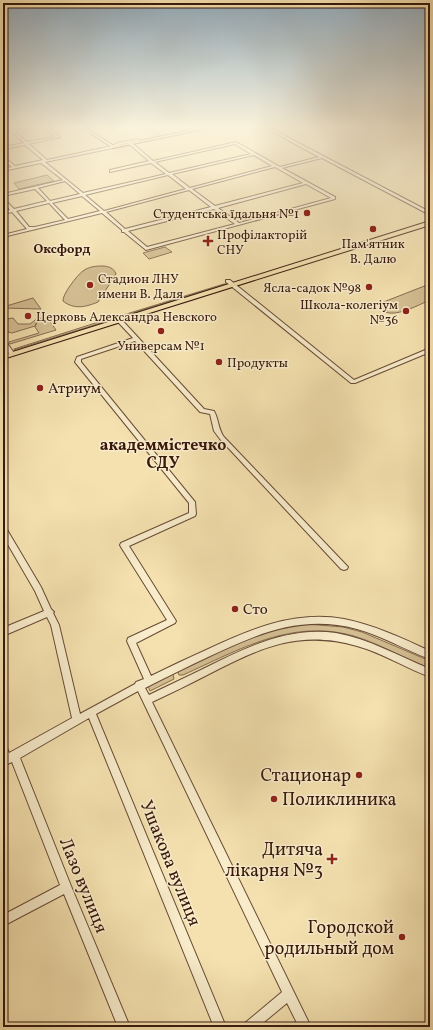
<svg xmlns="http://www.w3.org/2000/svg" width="433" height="1030" font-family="Vollkorn,serif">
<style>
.green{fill:#d4bf93;stroke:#866c50}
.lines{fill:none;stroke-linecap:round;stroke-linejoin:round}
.minor-casing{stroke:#674a35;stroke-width:2}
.major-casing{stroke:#38180c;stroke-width:2}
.minor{fill:#f8eccb;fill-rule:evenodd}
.major{fill:#f4e1af;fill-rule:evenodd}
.poi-dot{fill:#8f2418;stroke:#f8eccb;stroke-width:1.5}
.labels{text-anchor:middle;stroke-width:3;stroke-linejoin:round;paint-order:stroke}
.far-poi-label{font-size:13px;fill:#38180c;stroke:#f8eccb;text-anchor:start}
.far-neighbourhood-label{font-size:13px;font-weight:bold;fill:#38180c;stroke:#f8eccb}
.poi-label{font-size:15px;fill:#38180c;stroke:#f8eccb;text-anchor:start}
.neighbourhood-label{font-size:16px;font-weight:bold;fill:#38180c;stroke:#f8eccb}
.near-poi-label{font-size:18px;fill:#38180c;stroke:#f8eccb;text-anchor:end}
.near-street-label{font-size:18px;fill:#38180c;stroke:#f8eccb}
</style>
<rect width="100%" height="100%" fill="#f4e1af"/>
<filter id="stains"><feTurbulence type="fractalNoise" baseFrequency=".005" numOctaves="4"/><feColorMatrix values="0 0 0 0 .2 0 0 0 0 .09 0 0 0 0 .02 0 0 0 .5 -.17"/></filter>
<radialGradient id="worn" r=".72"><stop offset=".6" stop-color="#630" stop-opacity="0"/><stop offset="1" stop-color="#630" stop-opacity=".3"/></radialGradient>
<g class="green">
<path d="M47 175 54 181 19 189 14 183Z"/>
<path d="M165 247 172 252 149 259 143 253Z"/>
<path d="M102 266C108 266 114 268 116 274L98 302C86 307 74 310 63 301 62 295 77 275 83 271 88 267 95 266 102 266Z"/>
<path d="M224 284H226L120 317V316Z"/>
<path d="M427 285H430V300C418 305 387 323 379 306L381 303Z"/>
<path d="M33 298 41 309 3 308V307Z"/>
<path d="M13 318 18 324H30L38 318 35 326 12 333 8 332 3 326 6 319Z"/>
<path d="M39 318C49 318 51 323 56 330L10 344 9 342 39 333 35 327Z"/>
<path d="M111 318 114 319 14 350V349Z"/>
<path d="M307 624 343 627 362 632 430 661V668C405 659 382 645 357 637 293 617 239 650 183 675H179L178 673 180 669C221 651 262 627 307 624Z"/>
<path d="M169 674H173L174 679 150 691 148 686Z"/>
</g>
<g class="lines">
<g class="minor-casing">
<g id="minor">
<path d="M26 127H31L14 131 27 142 55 137 45 127H48L60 137 29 144 47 160 112 146 117 143 138 139 139 141 131 142 153 161 236 142 280 167 319 157 264 127H268L430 212V215L322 158 282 168 335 197V199L146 250 124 232H122V230L102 213 3 237V235L27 229 12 212 3 214V212L10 210 3 201V198L14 209 47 201 35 189 3 196V194L63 180 41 163 3 171V169L12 167 3 159V156L15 166 43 160 25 145 3 149V147L24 143 11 131 3 133V131ZM128 143 149 161 110 170V172L151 163 166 174 83 193 45 162 113 148 119 145ZM235 144 251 154 169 173 155 162ZM254 155 272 166 190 188 172 174ZM275 167 303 183 215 206 192 189ZM168 175 186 189 104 211 85 195ZM65 181 80 194 50 201 38 188ZM306 184 331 198 239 223 218 208ZM189 190 211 207 125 229 106 212ZM82 196 100 211 68 219 52 203ZM49 203 65 220 35 227H29L16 211ZM214 209 235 224 147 247 128 231Z"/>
<path d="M108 127H115L113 128Z"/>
<path d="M142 127H146L160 135 157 136Z"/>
<path d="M176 127H180L186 130 183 131Z"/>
<path d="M226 280H230L354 380 430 348V352L355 383H351L226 282Z"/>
<path d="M119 318 121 319 204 409 214 411C219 420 218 429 224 437L348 567 347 569 344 570 341 569 220 439 214 431 210 414 200 412 135 341 81 359V362L195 502 196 514 195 516 129 546 176 621 175 623 136 643 151 676C169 667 186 659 204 651 248 630 294 610 344 619 374 625 402 638 430 651V659C405 650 383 636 357 629 301 614 257 634 208 657 187 667 166 677 145 688L149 695C167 686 185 678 203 669 245 648 288 626 336 633 369 639 399 656 430 669V677C405 668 383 653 357 646 299 629 260 648 209 674 190 684 171 693 152 702L311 1027H299L287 1003 258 1027H243L245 1023 282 992 138 691 96 714 226 1027H214L89 718 20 758 71 886 130 1027H118L64 894 3 926V915L60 885 12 762 3 766V744L6 746 9 753 72 718 51 625 47 617 3 636V628L44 611 35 591 3 536V527L6 528 41 587 51 609 54 612 53 613 59 625 80 714 135 684 136 682 144 679 127 641 128 638 167 620 121 547 120 545 121 543 189 513V503L75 362 77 357 133 338 116 320Z"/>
<path d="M3 339 5 340 14 353V355H10L3 345Z"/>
</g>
</g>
<g class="major-casing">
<g id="major">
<path d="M81 127H85L114 146 207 127H214L113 148Z"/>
<path d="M430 221V225L3 359V355Z"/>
</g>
</g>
<use href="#minor" class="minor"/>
<use href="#major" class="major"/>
</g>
<linearGradient id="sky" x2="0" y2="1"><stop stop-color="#93abbb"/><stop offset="0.47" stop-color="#faf2db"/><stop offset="1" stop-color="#faf2db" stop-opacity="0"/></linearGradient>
<rect width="433" height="271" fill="url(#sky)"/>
<g class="poi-dot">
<circle cx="307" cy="213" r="4"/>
<circle cx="373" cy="229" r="4"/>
<path d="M206 235h4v4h4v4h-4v4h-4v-4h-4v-4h4z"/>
<circle cx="90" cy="285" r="4"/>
<circle cx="369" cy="287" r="4"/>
<circle cx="406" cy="311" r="4"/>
<circle cx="28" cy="316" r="4"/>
<circle cx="161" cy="331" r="4"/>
<circle cx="219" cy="362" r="4"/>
<circle cx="40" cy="388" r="4"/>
<circle cx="235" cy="609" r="4"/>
<circle cx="359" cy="775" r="4"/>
<circle cx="274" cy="799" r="4"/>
<path d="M330 853h4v4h4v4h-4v4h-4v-4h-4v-4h4z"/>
<circle cx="402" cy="937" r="4"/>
</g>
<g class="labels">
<g class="far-poi-label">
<text x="299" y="218" text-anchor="end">Студентська їдальня №1</text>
<text x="217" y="239">Профілакторій<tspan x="217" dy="15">СНУ</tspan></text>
<text x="373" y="248" text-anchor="middle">Пам'ятник<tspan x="373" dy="15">В. Далю</tspan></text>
<text x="98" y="283">Стадион ЛНУ<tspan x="98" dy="15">имени В. Даля</tspan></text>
<text x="361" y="292" text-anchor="end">Ясла-садок №98</text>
<text x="398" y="309" text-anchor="end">Школа-колегіум<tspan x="398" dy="15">№36</tspan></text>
<text x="36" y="321">Церковь Александра Невского</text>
<text x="161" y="350" text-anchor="middle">Универсам №1</text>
<text x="227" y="367">Продукты</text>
</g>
<g class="far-neighbourhood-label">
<text x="62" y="253">Оксфорд</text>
</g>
<g class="poi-label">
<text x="48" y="393">Атриум</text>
<text x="243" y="614">Сто</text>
</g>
<g class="neighbourhood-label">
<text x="163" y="450">академмістечко<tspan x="163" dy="18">СДУ</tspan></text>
</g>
<g class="near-poi-label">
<text x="351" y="781">Стационар</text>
<text x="282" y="805" text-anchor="start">Поликлиника</text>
<text x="323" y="855">Дитяча<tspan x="323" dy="21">лікарня №3</tspan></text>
<text x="394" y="933">Городской<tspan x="394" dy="21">родильный дом</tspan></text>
</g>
<g class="near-street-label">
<text transform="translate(171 863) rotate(68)" y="6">Ушакова вулиця</text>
<text transform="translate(84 885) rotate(68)" y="6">Лазо вулиця</text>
</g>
</g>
<rect width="433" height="1030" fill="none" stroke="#f4e1af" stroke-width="16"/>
<rect x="4" y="4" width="425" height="1022" fill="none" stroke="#38180c" stroke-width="2"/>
<rect x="8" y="8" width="417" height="1014" fill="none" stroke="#38180c"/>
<rect width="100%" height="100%" filter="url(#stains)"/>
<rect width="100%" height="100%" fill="url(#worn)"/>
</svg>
